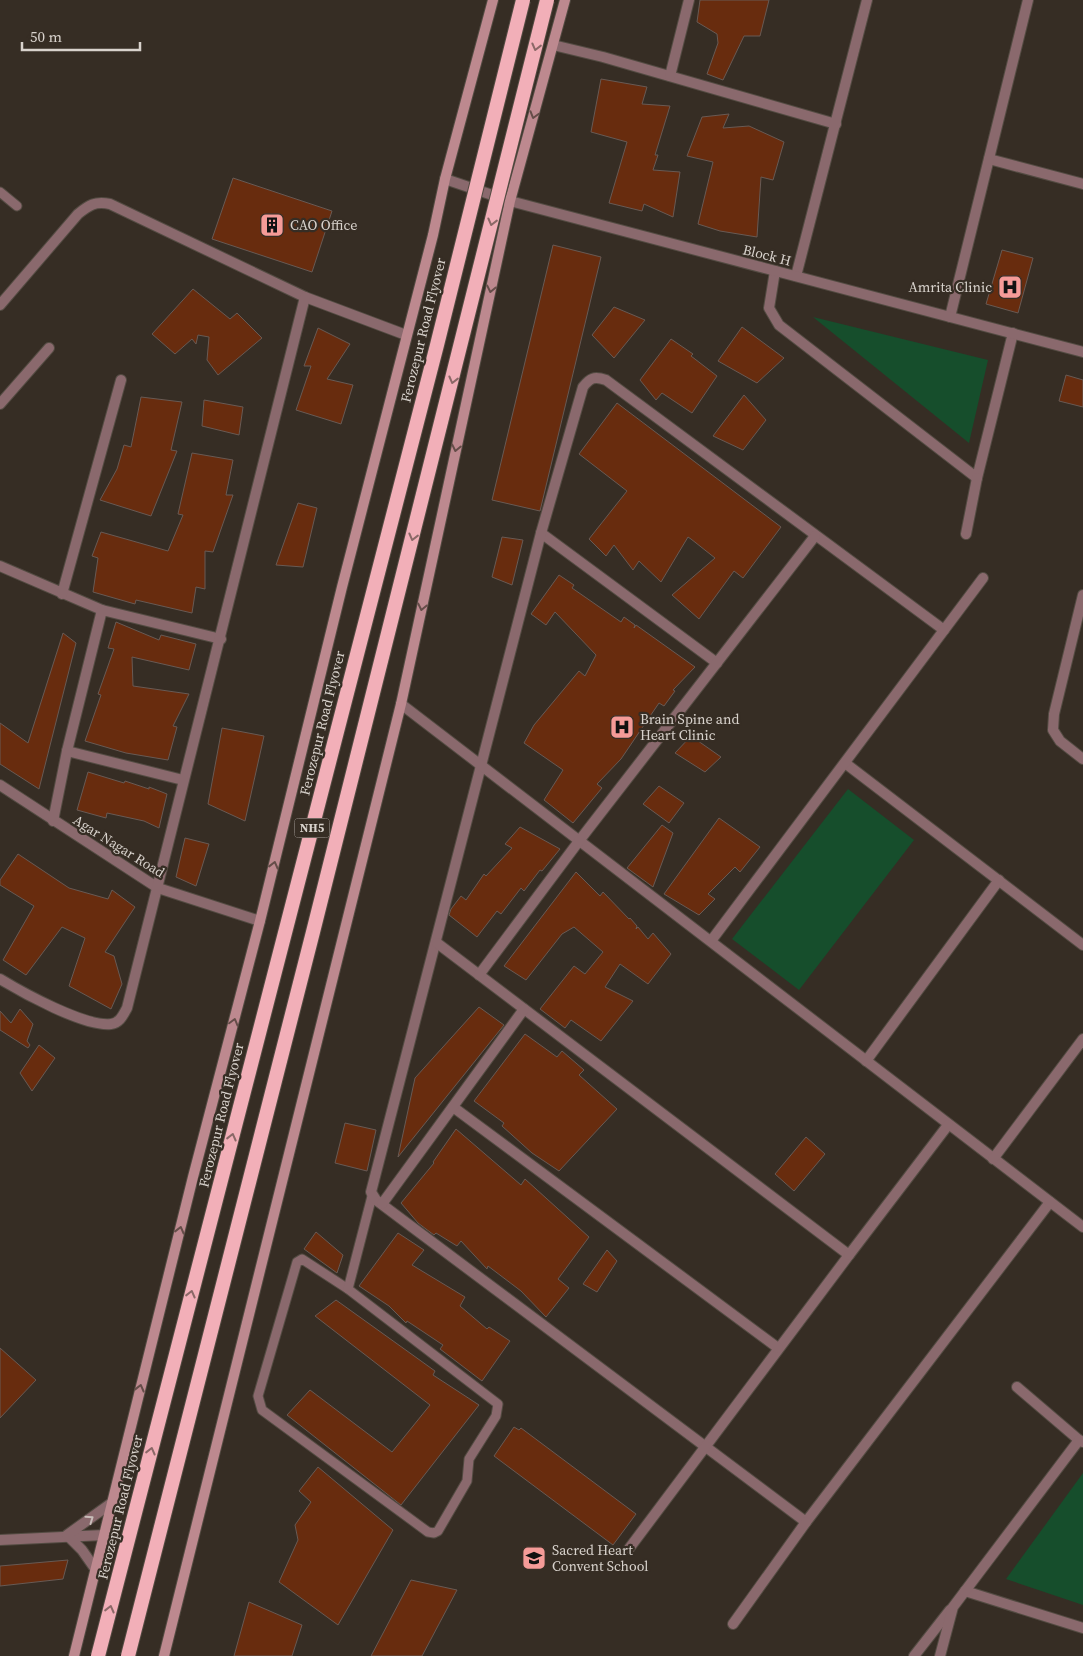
<svg xmlns="http://www.w3.org/2000/svg" width="1083" height="1656" font-family="'Source Serif 4',serif">
<style>
.green{fill:#164e2c}
.building{fill:#682c0e;stroke:#685a54}
.lines{fill:none;stroke-linecap:round;stroke-linejoin:round}
.service-casing{stroke:#534b42;stroke-width:11}
.minor-casing{stroke:#534b42;stroke-width:12}
.tertiary-casing{stroke:#534b42;stroke-width:12}
.secondary-casing{stroke:#534b42;stroke-width:12}
.service{stroke:#8a696d;stroke-width:9}
.minor{stroke:#8a696d;stroke-width:10}
.tertiary{stroke:#8a696d;stroke-width:10}
.secondary{stroke:#bd898f;stroke-width:10}
.trunk-bridge-casing{stroke:#534b42;stroke-width:16;stroke-linecap:butt}
.trunk-bridge{stroke:#f2afb8;stroke-width:14}
.oneway{stroke:#8b6867}
.oneway2{stroke:#654d49}
.oneway3{stroke:#c8bdb9}
.labels{text-anchor:middle;stroke-width:4.5;stroke-linejoin:round;paint-order:stroke}
.shield{fill:#362d24;stroke:#a7a09a;stroke-width:1}
.shield-label{font-size:12px;font-weight:bold;fill:#d8d2cc}
.poi-label{font-size:14px;fill:#d8d2cc;stroke:#362d24;text-anchor:start}
.street-label{font-size:14px;fill:#d8d2cc;stroke:#362d24}
</style>
<rect width="100%" height="100%" fill="#362d24"/>
<g class="green">
<path d="M813 317 988 360 969 443Z"/>
<path d="M848 789 914 840 799 990 732 939Z"/>
<path d="M1083 1473V1605L1006 1579Z"/>
</g>
<g class="building">
<path d="M700 0H769L760 36H744L723 80 707 74 718 43 717 34 697 22Z"/>
<path d="M601 79 647 87 642 104 670 106 655 155H658L653 170 680 172 673 217 644 204 642 211 609 203 627 142 591 132Z"/>
<path d="M729 114 723 128 749 126 784 142 773 180 761 177 757 237 720 231 698 224 713 162 687 156 702 117Z"/>
<path d="M233 178 332 211 312 272 212 239Z"/>
<path d="M553 245 601 257 540 511 492 500Z"/>
<path d="M1002 250 1033 258 1018 313 986 304Z"/>
<path d="M193 289 230 319 237 313 262 338 218 375 207 360 209 337 198 335 196 344 192 339 175 354 152 334Z"/>
<path d="M614 307 645 320 614 358 592 335Z"/>
<path d="M742 327 784 358 757 383 718 361Z"/>
<path d="M318 328 350 344 327 379 353 385 341 424 296 410 311 366H304Z"/>
<path d="M671 339 693 354 691 356 717 376 692 413 662 393 656 400 640 380Z"/>
<path d="M1066 375 1083 380V407L1059 401Z"/>
<path d="M744 395 766 420 743 450 713 436Z"/>
<path d="M141 397 182 402 171 450 177 451 151 516 100 500 117 469 124 445 131 447Z"/>
<path d="M204 400 243 407 239 435 202 426Z"/>
<path d="M617 403 781 527 743 578 734 571 699 619 672 595 715 558 691 539 688 537 661 582 639 561 633 570 614 545 606 556 589 539 627 491 579 454Z"/>
<path d="M192 453 233 460 226 495H233L213 552 205 551V589L196 587 192 613 136 600 135 604 93 592 98 558 92 556 101 532 168 551 183 515 178 514Z"/>
<path d="M298 503 317 508 303 567 276 565Z"/>
<path d="M502 537 523 540 512 585 492 577Z"/>
<path d="M559 575 574 585 572 588 621 622 624 617 635 625 634 628 636 625 695 667 673 690 675 691 664 706 659 703 621 759 597 784 602 788 573 823 544 800 563 770 524 743 534 725 579 671 585 676 596 655 555 612 546 625 531 614Z"/>
<path d="M116 622 159 640 161 635 196 644 189 670 132 657 133 686 189 694 173 726 177 727 168 760 126 753 85 741 101 695 98 694 114 649 108 648Z"/>
<path d="M63 633 76 643 39 789 0 764V723L28 743Z"/>
<path d="M222 728 264 736 245 821 208 804Z"/>
<path d="M691 736 721 757 705 772 675 753Z"/>
<path d="M88 772 124 783 125 781 149 789V787L167 794 159 828 144 821 107 813 106 818 77 810Z"/>
<path d="M659 786 684 803 669 823 643 804Z"/>
<path d="M719 818 760 847 740 872 735 867 708 894 715 899 699 915 664 894Z"/>
<path d="M662 825 673 833 653 887 627 868Z"/>
<path d="M520 827 560 849 542 871 540 870 524 891 521 888 501 914 497 911 477 937 449 915 451 909 461 896 466 900 484 874 486 876 512 848 505 844Z"/>
<path d="M185 838 209 844 196 886 176 877Z"/>
<path d="M18 854 69 888 108 899 112 890 135 907 105 952 114 956 122 984 111 1009 69 986 85 938 62 927 26 975 3 960 34 906 0 885V880Z"/>
<path d="M576 872 600 896 603 892 629 919 630 918 637 926 636 929 638 927 648 939 653 933 671 954 648 984 620 964 605 987 633 1001 601 1041 571 1020 565 1028 540 1009 574 966 585 974 603 952 574 927 562 934 526 980 504 966Z"/>
<path d="M479 1007 504 1025 398 1157 415 1078Z"/>
<path d="M20 1009 33 1024 27 1041 30 1045 28 1048 0 1030V1011L11 1023Z"/>
<path d="M525 1034 557 1057 562 1051 584 1070 579 1075 617 1109 559 1171 532 1153 502 1126 504 1123 474 1101Z"/>
<path d="M39 1045 55 1058 32 1091 20 1073Z"/>
<path d="M345 1123 376 1130 367 1171 335 1163Z"/>
<path d="M456 1129 521 1185 525 1179 589 1237 558 1279 569 1288 546 1317 521 1291 488 1266 487 1269 461 1241 457 1246 436 1233 434 1235 418 1223 401 1203 434 1163 433 1162Z"/>
<path d="M806 1137 825 1154 794 1191 775 1174Z"/>
<path d="M316 1232 343 1255 337 1273 304 1249Z"/>
<path d="M398 1233 424 1250 412 1265 465 1297 460 1306 487 1329 489 1327 510 1341 482 1381 440 1349 443 1345 407 1321 406 1323 389 1306 359 1286Z"/>
<path d="M607 1250 617 1261 597 1292 583 1284Z"/>
<path d="M336 1300 435 1371 433 1375 479 1405 401 1505 287 1415 310 1390 392 1452 430 1405 315 1316Z"/>
<path d="M0 1348 36 1380 0 1418Z"/>
<path d="M514 1427 519 1430 521 1428 636 1514 613 1545 494 1456Z"/>
<path d="M318 1467 393 1530 338 1625 279 1582 298 1540 295 1525 311 1502 299 1491Z"/>
<path d="M68 1560 63 1579 0 1586V1566Z"/>
<path d="M411 1580 457 1590 422 1656H371Z"/>
<path d="M249 1602 302 1625 292 1656H234Z"/>
</g>
<g class="lines">
<g class="service-casing">
<g id="service">
<path d="M0 192 17 206"/>
<path d="M302 1259 348 1289 498 1404 496 1416 469 1459 467 1481 438 1531 434 1533 428 1532 262 1410 258 1396 297 1262Z"/>
<path d="M348 1289 372 1196"/>
</g>
</g>
<g class="minor-casing">
<g id="minor">
<path d="M553 45 603 57 836 124"/>
<path d="M670 76 689 0"/>
<path d="M989 159 1083 184"/>
<path d="M775 271 769 308 779 325 977 478 1013 333"/>
<path d="M796 276 867 0"/>
<path d="M0 305 78 214C89 205 95 201 110 204L305 297 406 335"/>
<path d="M950 317 1028 0"/>
<path d="M0 404 49 348"/>
<path d="M541 533 717 663"/>
<path d="M966 534 977 478"/>
<path d="M0 566 102 610"/>
<path d="M62 594 121 380"/>
<path d="M1083 595 1054 714 1053 730 1060 741 1083 759"/>
<path d="M944 630 606 380C594 376 590 378 583 387L541 533 371 1192 376 1200 806 1522 1050 1202"/>
<path d="M401 704 1083 1227"/>
<path d="M67 751 183 780"/>
<path d="M845 763 1083 945"/>
<path d="M0 785 158 888 260 921"/>
<path d="M53 821 67 751 102 610 221 639"/>
<path d="M711 941 983 578"/>
<path d="M437 943 849 1255 628 1550"/>
<path d="M479 975 579 841 815 536"/>
<path d="M0 979C23 993 85 1027 111 1024 120 1023 123 1015 127 1008 187 772 247 535 305 297"/>
<path d="M866 1061 999 880"/>
<path d="M453 1107 778 1348"/>
<path d="M993 1159 1083 1039"/>
<path d="M382 1204 524 1009"/>
<path d="M849 1255 948 1125"/>
<path d="M1017 1387 1079 1440"/>
<path d="M965 1591 1083 1628"/>
<path d="M733 1624 806 1522"/>
<path d="M914 1656 950 1610"/>
<path d="M940 1656 953 1607 1079 1440 1083 1442"/>
</g>
</g>
<g class="tertiary-casing">
<g id="tertiary">
<path d="M445 179 510 201 1083 352"/>
<path d="M0 1540 104 1535"/>
<path d="M96 1570 82 1550 67 1535 113 1502"/>
</g>
</g>
<g class="secondary-casing">
<g id="secondary">
<path d="M74 1656 193 1177 260 921 342 587 433 235 445 179 493 0"/>
<path d="M164 1656 401 704 510 201 565 0"/>
</g>
</g>
<use href="#service" class="service"/>
<use href="#minor" class="minor"/>
<use href="#tertiary" class="tertiary"/>
<use href="#secondary" class="secondary"/>
<g class="trunk-bridge-casing">
<g id="trunk-bridge">
<path d="M98 1656 437 345 523 0"/>
<path d="M128 1656 313 932 547 0"/>
</g>
</g>
<use href="#trunk-bridge" class="trunk-bridge"/>
</g>
<defs><path id="oneway-chevron" d="M-2-3.5L2.5 0L-2 3.5" fill="none" stroke-width="1.6" stroke-linecap="round" stroke-linejoin="round" transform="scale(1.25)"/></defs>
<g class="oneway">
<use href="#oneway-chevron" transform="translate(536 47) rotate(104)"/>
<use href="#oneway-chevron" transform="translate(492 222) rotate(104)"/>
<use href="#oneway-chevron" transform="translate(453 380) rotate(104)"/>
<use href="#oneway-chevron" transform="translate(413 537) rotate(104)"/>
<use href="#oneway-chevron" transform="translate(232 1137) rotate(-76)"/>
<use href="#oneway-chevron" transform="translate(191 1294) rotate(-76)"/>
<use href="#oneway-chevron" transform="translate(151 1451) rotate(-76)"/>
<use href="#oneway-chevron" transform="translate(110 1609) rotate(-76)"/>
</g>
<g class="oneway2">
<use href="#oneway-chevron" transform="translate(534 115) rotate(106)"/>
<use href="#oneway-chevron" transform="translate(491 289) rotate(102)"/>
<use href="#oneway-chevron" transform="translate(456 448) rotate(102)"/>
<use href="#oneway-chevron" transform="translate(422 607) rotate(102)"/>
<use href="#oneway-chevron" transform="translate(274 865) rotate(-76)"/>
<use href="#oneway-chevron" transform="translate(234 1022) rotate(-75)"/>
<use href="#oneway-chevron" transform="translate(180 1230) rotate(-76)"/>
<use href="#oneway-chevron" transform="translate(140 1388) rotate(-76)"/>
</g>
<use class="oneway3" href="#oneway-chevron" transform="translate(90 1519) rotate(-35)"/>
<defs>
<g id="building-square" transform="scale(1.25)"><rect x="-9" y="-9" width="18" height="18" rx="4" fill="#f59b98" stroke="#362d24"/><path d="M-4-6H4V6H1V3H-1V6H-4ZM-2.5-4.3h1.7v1.8h-1.7ZM.8-4.3h1.7v1.8H.8ZM-2.5-1h1.7V.8h-1.7ZM.8-1h1.7V.8H.8Z" fill="#111"/></g>
<g id="hospital-square" transform="scale(1.25)"><rect x="-9" y="-9" width="18" height="18" rx="4" fill="#f59b98" stroke="#362d24"/><path d="M-5-5h3v3.5h4V-5h3V5h-3V1.5h-4V5h-3Z" fill="#111"/></g>
<g id="school-square" transform="scale(1.25)"><rect x="-9" y="-9" width="18" height="18" rx="4" fill="#f59b98" stroke="#362d24"/><path d="M0-5L7-2L0 1L-7-2ZM-4 1L0 2.5L4 1V4Q0 6-4 4Z" fill="#111"/></g>
</defs>
<g fill-rule="evenodd">
<use href="#building-square" x="272" y="225"/>
<use href="#hospital-square" x="1010" y="287"/>
<use href="#hospital-square" x="622" y="727"/>
<use href="#school-square" x="534" y="1558"/>
</g>
<g class="labels">
<rect class="shield" x="294.5" y="818.5" width="35" height="19" rx="4"/>
<g class="shield-label">
<text x="312" y="832">NH5</text>
</g>
<g class="poi-label">
<text x="290" y="230">CAO Office</text>
<text x="992" y="292" text-anchor="end">Amrita Clinic</text>
<text x="640" y="724">Brain Spine and<tspan x="640" dy="16">Heart Clinic</tspan></text>
<text x="552" y="1555">Sacred Heart<tspan x="552" dy="16">Convent School</tspan></text>
</g>
<g class="street-label">
<text transform="translate(767 255) rotate(14)" y="5">Block H</text>
<text transform="translate(423 330) rotate(-76)" y="5">Ferozepur Road Flyover</text>
<text transform="translate(322 723) rotate(-76)" y="5">Ferozepur Road Flyover</text>
<text transform="translate(119 846) rotate(32)" y="5">Agar Nagar Road</text>
<text transform="translate(221 1115) rotate(-76)" y="5">Ferozepur Road Flyover</text>
<text transform="translate(120 1507) rotate(-76)" y="5">Ferozepur Road Flyover</text>
</g>
</g>
<path d="M22 42v8h118v-8" fill="none" stroke="#d8d2cc" stroke-width="2.5"/>
<text x="30" y="42" font-size="15" fill="#d8d2cc" stroke="#362d24" stroke-width="4" paint-order="stroke">50 m</text>
</svg>
